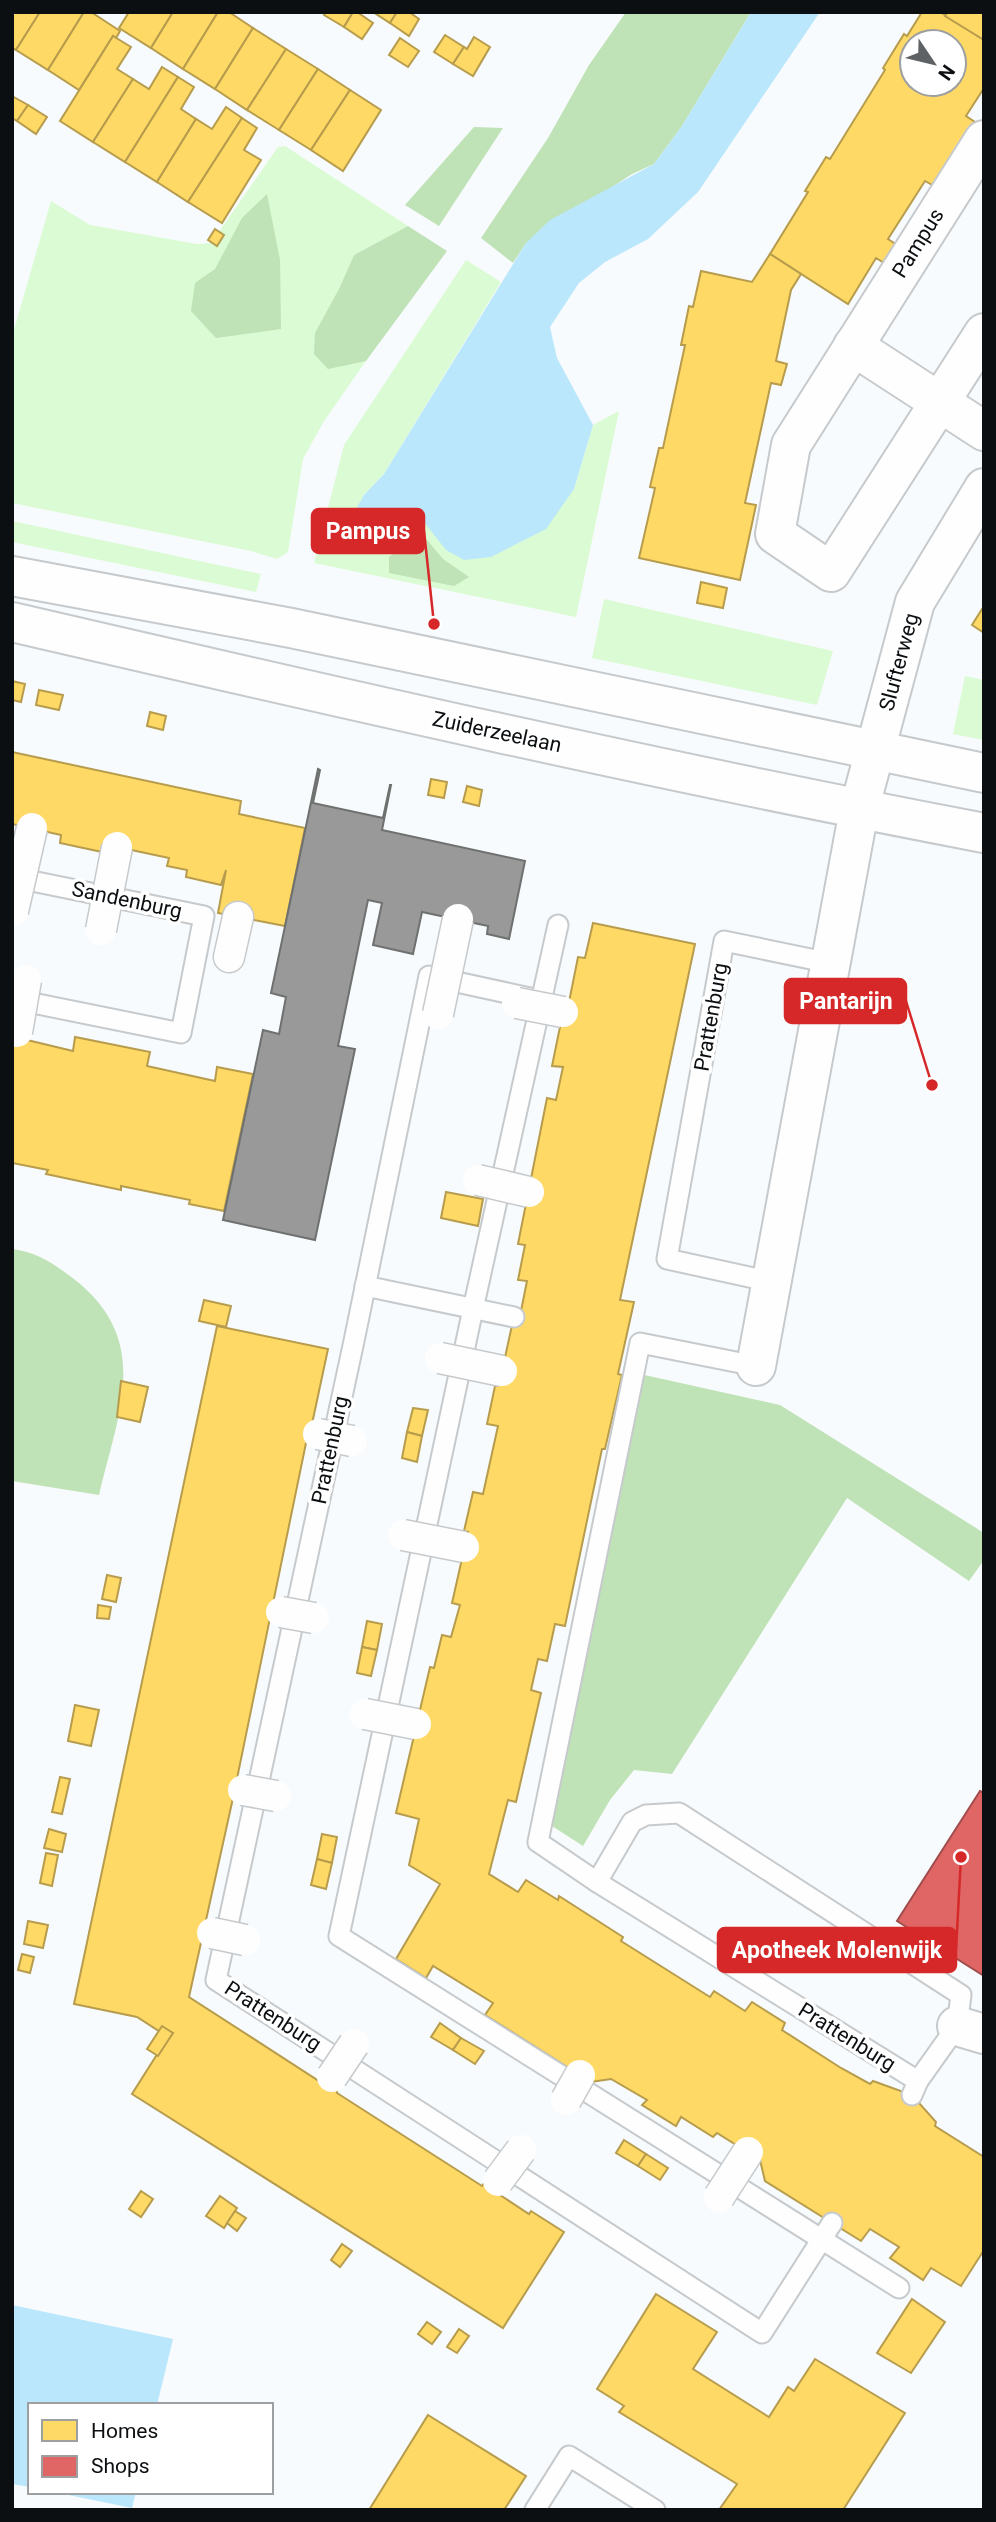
<svg xmlns="http://www.w3.org/2000/svg" width="996" height="2522" font-family="Roboto,sans-serif">
<style>
.green{fill:#dafbd3}
.forest{fill:#bfe2b6}
.water{fill:#bae7fc}
.homes{fill:#ffd966;stroke:#b69c4c;stroke-width:2;fill-rule:evenodd}
.shops{fill:#e06666;stroke:#a04c4c;stroke-width:2}
.industry{fill:#999;stroke:#6f7070;stroke-width:2}
.lines{fill:none;stroke-linecap:round;stroke-linejoin:round}
.service-casing{stroke:#c7cacc;stroke-width:23}
.pedestrian-casing{stroke:#c7cacc;stroke-width:33}
.minor-casing{stroke:#c7cacc;stroke-width:42}
.tertiary-casing{stroke:#c7cacc;stroke-width:42}
.service{stroke:#fefeff;stroke-width:19}
.pedestrian{stroke:#fefeff;stroke-width:30}
.minor{stroke:#fefeff;stroke-width:38}
.tertiary{stroke:#fefeff;stroke-width:38}
.pedestrian-bridge-casing{stroke:#c7cacc;stroke-width:33;stroke-linecap:butt}
.pedestrian-bridge{stroke:#fefeff;stroke-width:30}
.labels{text-anchor:middle;stroke-width:7;stroke-linejoin:round;paint-order:stroke}
.street-label{font-size:21px;fill:#0c0f11;stroke:#fff}
.leader{fill:none;stroke:#d62828;stroke-width:2.5}
.callout-dot{fill:#d62828;stroke:#fff;stroke-width:2.5}
.callout{fill:#d62828;stroke:#d62828;stroke-width:2.5}
.callout-label{font-size:23px;text-anchor:middle;font-weight:bold;fill:#fff}
</style>
<rect width="100%" height="100%" fill="#f8fbfd"/>
<g class="green">
<path d="M285 146 408 226 354 255 339 289 351 363 366 361 324 421 303 459 288 552 277 559 251 551 12 503V337L51 201 90 225 197 244 211 243 278 147Z"/>
<path d="M466 260 501 282 384 474 364 495 387 549 424 521 574 489 593 425 619 411 576 617 314 563 344 445Z"/>
<path d="M12 521 261 574 256 592 12 542Z"/>
<path d="M604 599 833 651 817 705 592 658Z"/>
<path d="M965 676 984 680V740L953 734Z"/>
</g>
<g class="forest">
<path d="M626 12H751L682 126 654 164 632 174 526 243 513 263 481 238 548 138 589 65Z"/>
<path d="M474 127 503 128 439 226 405 205Z"/>
<path d="M267 194 280 260 281 329 216 338 191 311 195 283 215 269 242 218Z"/>
<path d="M408 226 447 251 366 361 328 369 314 354 315 333 339 289 354 255Z"/>
<path d="M422 534 443 559 469 577 454 586 389 573V557Z"/>
<path d="M12 1249C37 1252 54 1264 74 1279 153 1341 118 1413 99 1495L12 1481Z"/>
<path d="M640 1374 780 1405 984 1533V1560L969 1581 847 1498 672 1774 634 1770 610 1800 583 1846 552 1826Z"/>
</g>
<g class="water">
<path d="M751 12H820L698 192 648 239 605 262 579 283 550 327 557 358 593 425 574 489 546 529 491 557 464 560 446 550 424 522 387 549 356 509 364 495 384 474 526 243 550 220 654 164 682 126Z"/>
<path d="M12 2305 173 2339 157 2405H30V2487L12 2484Z"/>
<path d="M54 2492H136L132 2508Z"/>
</g>
<g class="homes">
<path d="M12 12H40L16 50 12 48Z"/>
<path d="M40 12H84L48 70 16 50Z"/>
<path d="M84 12H91L120 31 116 38 113 36 79 90 48 70Z"/>
<path d="M129 12H173L151 48 119 28Z"/>
<path d="M173 12H218L183 69 151 48Z"/>
<path d="M218 12H229L253 28 215 89 183 69Z"/>
<path d="M326 12H353L344 27 324 15Z"/>
<path d="M353 12H357L373 23 362 39 344 27Z"/>
<path d="M373 12H397L390 23Z"/>
<path d="M397 12H409L419 19 409 36 390 23Z"/>
<path d="M922 12H940L984 40V88L966 116 975 122 934 186 925 181 888 239 897 245 886 264 876 258 848 304 770 254 808 192 805 191 826 157 830 159 885 70 883 68 904 34 907 36ZM912 42H954V84H912Z"/>
<path d="M948 12H984V40L945 16Z"/>
<path d="M253 28 286 49 247 110 215 89Z"/>
<path d="M445 35 464 47 453 64 434 52Z"/>
<path d="M113 36 131 47 117 69 133 79 93 142 60 121Z"/>
<path d="M474 37 490 47 473 76 453 64 464 47 467 49Z"/>
<path d="M400 38 419 51 408 67 389 55Z"/>
<path d="M286 49 318 69 279 130 247 110Z"/>
<path d="M162 67 178 77 125 162 93 142 133 79 149 89Z"/>
<path d="M318 69 350 90 311 150 279 130Z"/>
<path d="M178 77 194 87 181 109 196 119 157 182 125 162Z"/>
<path d="M350 90 381 110 343 171 311 150Z"/>
<path d="M12 96 28 105 17 121 12 118Z"/>
<path d="M28 105 47 117 36 134 17 121Z"/>
<path d="M226 107 242 118 188 202 157 182 196 119 212 129Z"/>
<path d="M242 118 257 128 244 150 261 160 222 223 188 202Z"/>
<path d="M215 229 224 235 217 246 208 240Z"/>
<path d="M770 254 801 274 791 290 776 361 787 364 781 385 771 383 745 503 756 505 740 580 639 558 655 488 650 487 659 448H663L685 345H681L689 306 693 307 701 271 752 282Z"/>
<path d="M701 582 727 588 723 608 697 603Z"/>
<path d="M982 609 984 610V633L972 625Z"/>
<path d="M12 681 25 684 21 702 12 700Z"/>
<path d="M39 690 63 695 59 710 36 705Z"/>
<path d="M150 712 166 716 163 730 147 726Z"/>
<path d="M12 752 241 801 239 814 305 828 285 926 218 913 226 870 221 885 186 877 187 870 167 866 169 858 103 844 102 852 60 843 61 835 12 824Z"/>
<path d="M431 779 447 782 444 798 428 795Z"/>
<path d="M467 786 482 790 479 806 463 802Z"/>
<path d="M593 923 695 944 620 1300 634 1302 618 1374 622 1375 605 1449H602L565 1626 555 1624 547 1661 538 1659 531 1690 541 1693 516 1802 508 1800 489 1874 518 1892 526 1880 558 1900 559 1896 623 1937 621 1941 710 1997 714 1991 745 2011 752 2002 785 2023 782 2030 841 2068 870 2084 873 2081 912 2095 936 2122 935 2126 984 2157V2250L961 2286 931 2268 923 2280 890 2258 899 2247 870 2229 861 2241 832 2223 765 2181 760 2160 717 2133 713 2137 681 2117 676 2126 642 2105 647 2100 611 2079 591 2082 485 2015 493 2003 433 1966 426 1978 396 1959 440 1884 409 1865 419 1819 396 1813 430 1667 434 1668 442 1635 451 1637 460 1605 452 1603 468 1532 464 1531 473 1492 483 1494 498 1426 487 1424 495 1386 499 1385 514 1316H520L527 1281 518 1280 525 1245 518 1244 547 1098 556 1100 563 1067 552 1066 563 1012H567L578 957 585 958Z"/>
<path d="M12 1034 23 1039 73 1051 75 1037 150 1052 147 1066 215 1081 217 1067 253 1074 224 1211 189 1204 190 1200 121 1186V1190L46 1174 48 1170 12 1163Z"/>
<path d="M446 1192 483 1199 478 1226 441 1218Z"/>
<path d="M204 1300 231 1306 226 1327 199 1321Z"/>
<path d="M217 1326 328 1349 312 1424 311 1443H306L233 1798 189 1997 319 2081 336 2088 337 2093 482 2186 486 2180 503 2190 500 2195 529 2214 531 2211 564 2232 503 2328 132 2094 168 2037 137 2017 74 2004Z"/>
<path d="M121 1381 148 1387 140 1422 117 1417Z"/>
<path d="M413 1408 428 1410 422 1436 407 1432Z"/>
<path d="M407 1432 422 1436 417 1462 402 1458Z"/>
<path d="M107 1575 121 1578 116 1602 102 1599Z"/>
<path d="M98 1605 111 1607 109 1619 97 1618Z"/>
<path d="M367 1621 382 1624 377 1650 362 1647Z"/>
<path d="M362 1647 377 1650 371 1676 357 1673Z"/>
<path d="M75 1705 99 1710 91 1746 68 1741Z"/>
<path d="M60 1777 70 1779 62 1814 52 1812Z"/>
<path d="M49 1829 66 1834 62 1852 44 1848Z"/>
<path d="M322 1834 337 1837 332 1863 317 1859Z"/>
<path d="M46 1853 58 1855 52 1886 40 1883Z"/>
<path d="M317 1859 332 1863 326 1889 311 1885Z"/>
<path d="M28 1921 48 1925 43 1948 24 1944Z"/>
<path d="M22 1954 34 1957 30 1973 18 1970Z"/>
<path d="M440 2023 461 2038 453 2050 431 2037Z"/>
<path d="M162 2026 173 2033 158 2056 147 2049Z"/>
<path d="M461 2038 484 2051 475 2064 453 2050Z"/>
<path d="M624 2140 646 2154 638 2166 616 2153Z"/>
<path d="M646 2154 668 2168 660 2180 638 2166Z"/>
<path d="M141 2191 153 2199 141 2217 129 2209Z"/>
<path d="M220 2196 237 2208 224 2228 206 2216Z"/>
<path d="M235 2211 246 2218 237 2231 227 2223Z"/>
<path d="M342 2244 352 2251 340 2267 331 2260Z"/>
<path d="M656 2294 717 2332 693 2369 769 2417 788 2387 794 2391 815 2359 905 2413 843 2510H719L737 2484 619 2412 624 2406 597 2389Z"/>
<path d="M912 2299 945 2322 911 2373 877 2353Z"/>
<path d="M427 2322 441 2332 432 2344 418 2334Z"/>
<path d="M459 2329 469 2336 457 2353 447 2347Z"/>
<path d="M428 2415 526 2476 504 2510H369Z"/>
</g>
<path class="shops" d="M980 1791 984 1793V1976L897 1921Z"/>
<path class="industry" d="M318 769 320 770 313 803 383 818 390 785H391L382 830 525 861 509 939 487 934 488 926 422 912 413 954 373 945 382 903 368 900 338 1046 355 1049 315 1240 223 1220 263 1030 279 1034 286 997 271 993Z"/>
<g class="lines">
<g class="service-casing">
<g id="service">
<path d="M12 877 204 916 181 1033 13 999"/>
<path d="M558 925 473 1309 339 1936 899 2288"/>
<path d="M530 998 429 976 354 1341 216 1980 762 2333 832 2223"/>
<path d="M772 1282 667 1259 724 941 830 963"/>
<path d="M365 1286 514 1317"/>
<path d="M756 1366 640 1343 538 1842 597 1882 632 1822 646 1815 679 1813 961 1995 957 2026 918 2081 912 2095"/>
<path d="M597 1882 918 2081"/>
<path d="M535 2510 569 2456 655 2510"/>
</g>
</g>
<g class="pedestrian-casing">
<path id="pedestrian" d="M229 957 238 917"/>
</g>
<g class="minor-casing">
<g id="minor">
<path d="M984 140 791 445 775 534 831 572 984 333"/>
<path d="M853 346 984 431"/>
<path d="M756 1366 859 810 915 602 984 488"/>
<path d="M957 2026 984 2034"/>
</g>
</g>
<g class="tertiary-casing">
<g id="tertiary">
<path d="M12 576 291 628 984 773"/>
<path d="M12 622C335 697 658 771 984 833"/>
</g>
</g>
<use href="#service" class="service"/>
<use href="#pedestrian" class="pedestrian"/>
<use href="#minor" class="minor"/>
<use href="#tertiary" class="tertiary"/>
<g class="pedestrian-bridge-casing">
<g id="pedestrian-bridge">
<path d="M13 911 32 828"/>
<path d="M101 930 117 847"/>
<path d="M517 1003 563 1012"/>
<path d="M438 1014 458 919"/>
<path d="M17 1032 26 980"/>
<path d="M478 1180 529 1192"/>
<path d="M440 1358 502 1371"/>
<path d="M318 1434 352 1441"/>
<path d="M403 1535 464 1547"/>
<path d="M281 1612 314 1618"/>
<path d="M365 1714 416 1724"/>
<path d="M243 1790 276 1796"/>
<path d="M212 1933 245 1940"/>
<path d="M332 2077 354 2044"/>
<path d="M566 2100 580 2075"/>
<path d="M498 2181 521 2150"/>
<path d="M719 2197 748 2152"/>
</g>
</g>
<use href="#pedestrian-bridge" class="pedestrian-bridge"/>
</g>
<g class="labels">
<g class="street-label">
<text transform="translate(918 243) rotate(-58)" y="7">Pampus</text>
<text transform="translate(899 662) rotate(-75)" y="7">Slufterweg</text>
<text transform="translate(497 732) rotate(12)" y="7">Zuiderzeelaan</text>
<text transform="translate(127 900) rotate(12)" y="7">Sandenburg</text>
<text transform="translate(711 1017) rotate(-80)" y="7">Prattenburg</text>
<text transform="translate(330 1450) rotate(-78)" y="7">Prattenburg</text>
<text transform="translate(273 2016) rotate(33)" y="7">Prattenburg</text>
<text transform="translate(847 2037) rotate(32)" y="7">Prattenburg</text>
</g>
</g>
<path class="leader" d="M434 624L424 531M932 1085L906 1001M961 1857L956 1950"/>
<g class="callout-dot">
<circle cx="434" cy="624" r="7"/>
<circle cx="932" cy="1085" r="7"/>
<circle cx="961" cy="1857" r="7"/>
</g>
<g class="callout">
<rect x="312" y="509" width="112" height="44" rx="7"/>
<rect x="785" y="979" width="121" height="44" rx="7"/>
<rect x="718" y="1928" width="238" height="44" rx="7"/>
</g>
<g class="callout-label">
<text x="368" y="539">Pampus</text>
<text x="846" y="1009">Pantarijn</text>
<text x="837" y="1958">Apotheek Molenwijk</text>
</g>
<rect width="996" height="2522" fill="none" stroke="#0c0f11" stroke-width="28"/>
<rect x="28" y="2403" width="245" height="91" fill="#ffffff" stroke="#9e9fa0" stroke-width="2"/>
<rect x="42" y="2420" width="35" height="21" fill="#ffd966" stroke="#9e9fa0" stroke-width="2"/>
<text x="91" y="2438" font-size="21" fill="#0c0f11">Homes</text>
<rect x="42" y="2456" width="35" height="21" fill="#e06666" stroke="#9e9fa0" stroke-width="2"/>
<text x="91" y="2473" font-size="21" fill="#0c0f11">Shops</text>
<g transform="translate(933 63) rotate(125)"><circle r="33" fill="#ffffff" stroke="#9e9fa0" stroke-width="2"/>
<path d="M0-5L12 26L0 18L-12 26Z" fill="#5f6264"/>
<text y="-10" font-size="19" font-weight="bold" text-anchor="middle" fill="#0c0f11">N</text>
</g>
</svg>
